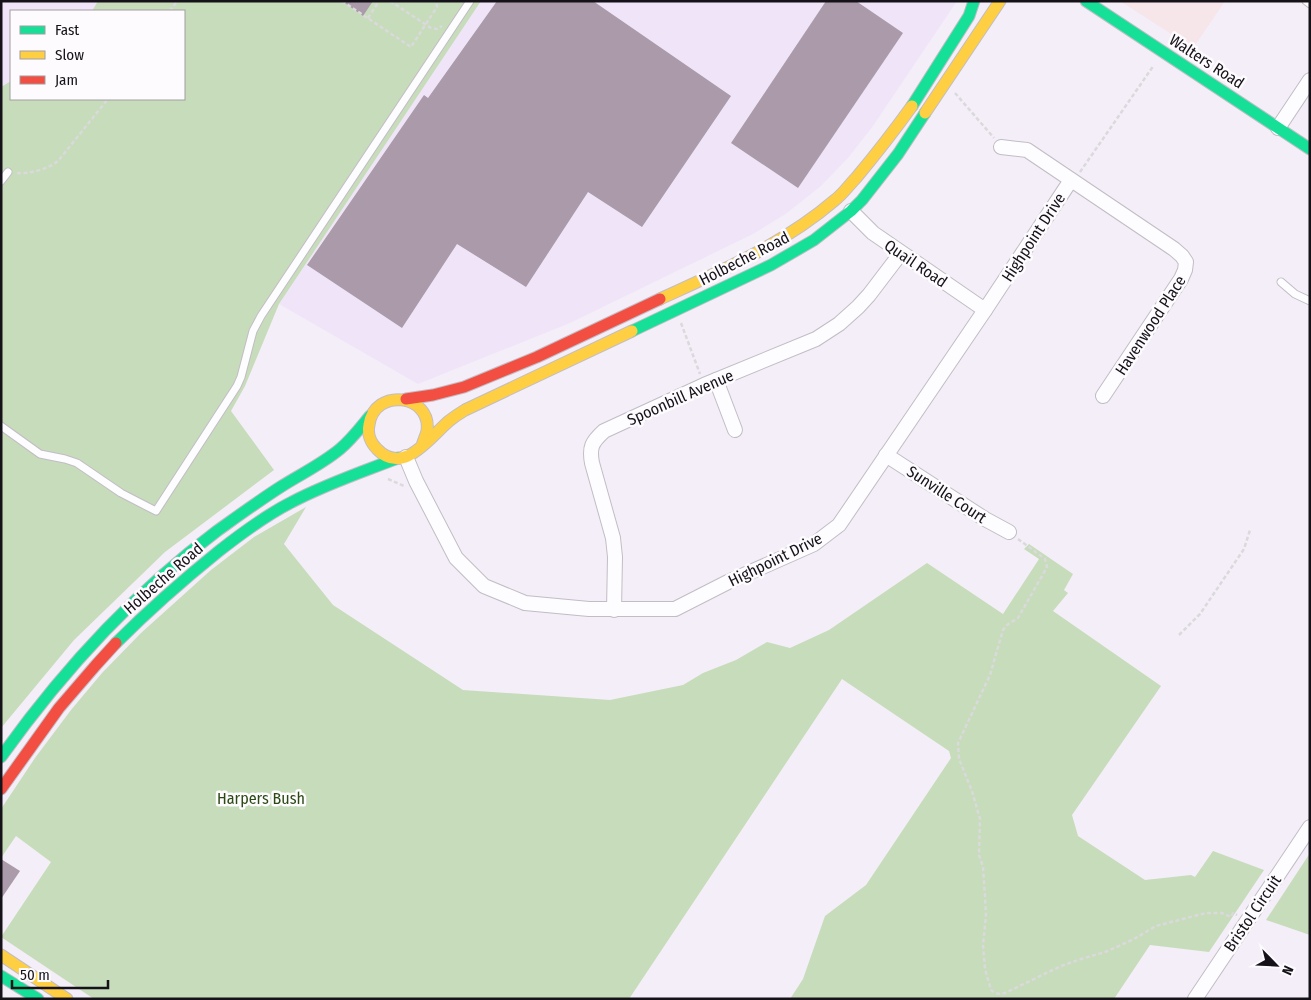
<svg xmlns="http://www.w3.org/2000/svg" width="1311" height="1000" font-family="'Fira Sans Condensed',sans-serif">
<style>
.commercial{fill:#f6e5e9}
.built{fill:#f0e5f8}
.green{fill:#c7dcba}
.building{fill:#aa9aaa}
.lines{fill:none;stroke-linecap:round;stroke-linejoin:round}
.lane-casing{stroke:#c2bdc5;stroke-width:9}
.street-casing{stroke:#c2bdc5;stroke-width:16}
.fast-casing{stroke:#c2bdc5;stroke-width:13}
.slow-casing{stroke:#c2bdc5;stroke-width:13}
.jam-casing{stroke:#c2bdc5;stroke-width:13}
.path{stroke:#dad9dc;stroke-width:2.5;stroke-dasharray:4 2.5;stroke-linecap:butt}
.lane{stroke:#fdfcfe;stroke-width:7}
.street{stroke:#fdfcfe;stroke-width:14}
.fast{stroke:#16e098;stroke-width:11}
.slow{stroke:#ffcf43;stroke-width:11}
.jam{stroke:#f24e42;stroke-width:11}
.labels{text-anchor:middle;stroke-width:5;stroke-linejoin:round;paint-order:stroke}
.street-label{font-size:16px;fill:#161219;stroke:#fdfbfe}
.park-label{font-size:16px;fill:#2a4913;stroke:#fdfbfe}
</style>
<rect width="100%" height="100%" fill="#f4eef8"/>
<path class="commercial" d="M1120 1H1225L1193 48Z"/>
<g class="built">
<path d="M1 1H98L92 11H11V81L1 87Z"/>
<path d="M481 1H957L873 126 848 158 821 186 787 213 753 234 570 323 418 384 279 304Z"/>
</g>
<g class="green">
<path d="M98 1H481L279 304 245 386 231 411 274 470 165 552 74 640 1 728V87L11 81V99H184V11H92Z"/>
<path d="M306 507 284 544 333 605 463 690 610 700 683 685 703 673 736 660 767 642 790 648 829 630 927 563 1003 614 1039 559 1024 549 1029 544 1073 574 1064 590 1068 593 1053 611 1161 686 1072 815 1078 836 1145 880 1191 875 1195 877 1213 851 1264 870 1209 952 1150 945 1114 999H790L803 979 825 916 866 885 951 758 949 751 842 679 629 999H94L1 937 51 862 16 836 1 858V809L35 758 71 710 102 673 141 633 211 570 254 537Z"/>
<path d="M1310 853V935L1266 920Z"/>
</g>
<g class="building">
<path d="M342 1H373L363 16Z"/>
<path d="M497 1H593L731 96 642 227 588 192 526 287 457 244 402 328 307 265 424 95 428 98Z"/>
<path d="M826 1H856L903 33 798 188 731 143Z"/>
<path d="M1 859 20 871 1 899Z"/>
</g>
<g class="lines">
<g class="lane-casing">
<g id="lane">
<path d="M1306 1 1310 4"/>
<path d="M1 181 8 172"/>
<path d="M1281 282 1295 294 1310 301"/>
<path d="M1 426 40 454 65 459 77 463 121 493 156 511 237 386 241 377 253 331 261 316 470 1"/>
</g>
</g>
<g class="street-casing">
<g id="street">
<path d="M1278 128 1310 80"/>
<path d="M1001 147 1027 150 1174 249 1182 256 1186 262 1185 270 1181 279 1103 396"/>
<path d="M851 211 873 233 985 310"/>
<path d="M716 380 735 430"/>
<path d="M886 455 985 519 1009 532"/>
<path d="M406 457 416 481 456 558 484 586 525 603 589 609H675L728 582 814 544 839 525 985 310 1071 180"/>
<path d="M614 610 615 557 613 538 592 463C589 447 592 442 604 431L704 385 816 339 839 324 858 307 869 295 901 253"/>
<path d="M1195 999 1310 827"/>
</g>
</g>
<g class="fast-casing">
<g id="fast">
<path d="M1086 1 1310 149"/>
<path d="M912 106 969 16 974 1"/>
<path d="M632 331 771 265 814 240 851 211 862 200 898 154 925 113"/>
<path d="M116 643C149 610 183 580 219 551 242 533 266 515 292 502 326 484 362 472 398 458"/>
<path d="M1 757C61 673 134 593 217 531 238 516 260 500 282 486 301 474 322 464 340 449 351 440 360 428 370 416"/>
<path d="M1 976 38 999"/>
</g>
</g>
<g class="slow-casing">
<g id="slow">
<path d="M925 113 1000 1"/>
<path d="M660 299C721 271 784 244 835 200 843 194 849 185 856 178 876 154 894 131 912 106"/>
<path d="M422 446C423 441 426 436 427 431 432 394 374 387 369 425 367 434 371 443 377 449 403 477 431 436 449 421 454 417 460 413 465 410L632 331"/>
<path d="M1 955 67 999"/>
</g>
</g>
<g class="jam-casing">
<g id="jam">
<path d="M406 399 433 395 464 387 537 357 660 299"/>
<path d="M1 789 59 708 96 665 116 643"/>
</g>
</g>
<g class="path">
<path d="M342 1 411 47 437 7 436 1"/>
<path d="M390 1 431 28 437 29 442 26"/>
<path d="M170 11 177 1"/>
<path d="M368 18 379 1"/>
<path d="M955 93 994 138"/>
<path d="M1080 172 1154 65"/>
<path d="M17 173C30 174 48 169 58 161L108 99"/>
<path d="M681 323 700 374"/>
<path d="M388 479 404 486"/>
<path d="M1018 539 1045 559 1047 567 1018 618 1007 625 1003 630 990 675 958 743 959 759 972 791 980 819 979 855 983 867 985 897 986 915 983 945 985 969 991 990 995 993 1000 994 1005 993 1061 966 1081 959 1105 952 1119 946 1134 939 1156 926 1206 913H1222L1231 917 1233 913 1237 915"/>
<path d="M1179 635 1200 614 1244 549 1250 530"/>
</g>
<use href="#lane" class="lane"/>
<use href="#street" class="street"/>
<use href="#fast" class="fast"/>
<use href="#slow" class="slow"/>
<use href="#jam" class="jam"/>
</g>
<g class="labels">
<g class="street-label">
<text transform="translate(1207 61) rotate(33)" y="6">Walters Road</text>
<text transform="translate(1033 237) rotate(-57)" y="6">Highpoint Drive</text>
<text transform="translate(744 258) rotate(-27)" y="6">Holbeche Road</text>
<text transform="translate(916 263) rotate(34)" y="6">Quail Road</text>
<text transform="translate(1150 325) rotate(-57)" y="6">Havenwood Place</text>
<text transform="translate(680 397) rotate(-24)" y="6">Spoonbill Avenue</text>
<text transform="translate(947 494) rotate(33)" y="6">Sunville Court</text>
<text transform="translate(775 559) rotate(-26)" y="6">Highpoint Drive</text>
<text transform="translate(163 578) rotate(-41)" y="6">Holbeche Road</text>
<text transform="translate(1252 913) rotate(-56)" y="6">Bristol Circuit</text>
</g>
<g class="park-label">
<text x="261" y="804">Harpers Bush</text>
</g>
</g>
<rect width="1311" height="1000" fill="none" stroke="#161219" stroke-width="5"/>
<rect x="10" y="10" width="175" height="90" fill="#fdfbfe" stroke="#a19ea2"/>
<rect x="20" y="26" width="25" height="8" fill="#16e098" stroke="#a19ea2"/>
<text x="55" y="35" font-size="15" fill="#161219">Fast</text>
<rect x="20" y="51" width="25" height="8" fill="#ffcf43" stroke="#a19ea2"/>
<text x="55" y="60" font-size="15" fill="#161219">Slow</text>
<rect x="20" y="76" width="25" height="8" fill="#f24e42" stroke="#a19ea2"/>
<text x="55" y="85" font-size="15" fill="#161219">Jam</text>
<g transform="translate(1276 965) rotate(114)" stroke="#fdfbfe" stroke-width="4" paint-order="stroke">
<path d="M0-4L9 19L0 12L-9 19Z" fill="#161219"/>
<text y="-8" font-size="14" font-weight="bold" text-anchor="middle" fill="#161219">N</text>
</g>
<path d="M12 980v8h96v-8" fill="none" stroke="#161219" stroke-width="2.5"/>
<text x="20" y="980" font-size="15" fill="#161219" stroke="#fdfbfe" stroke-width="4" paint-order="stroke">50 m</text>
</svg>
